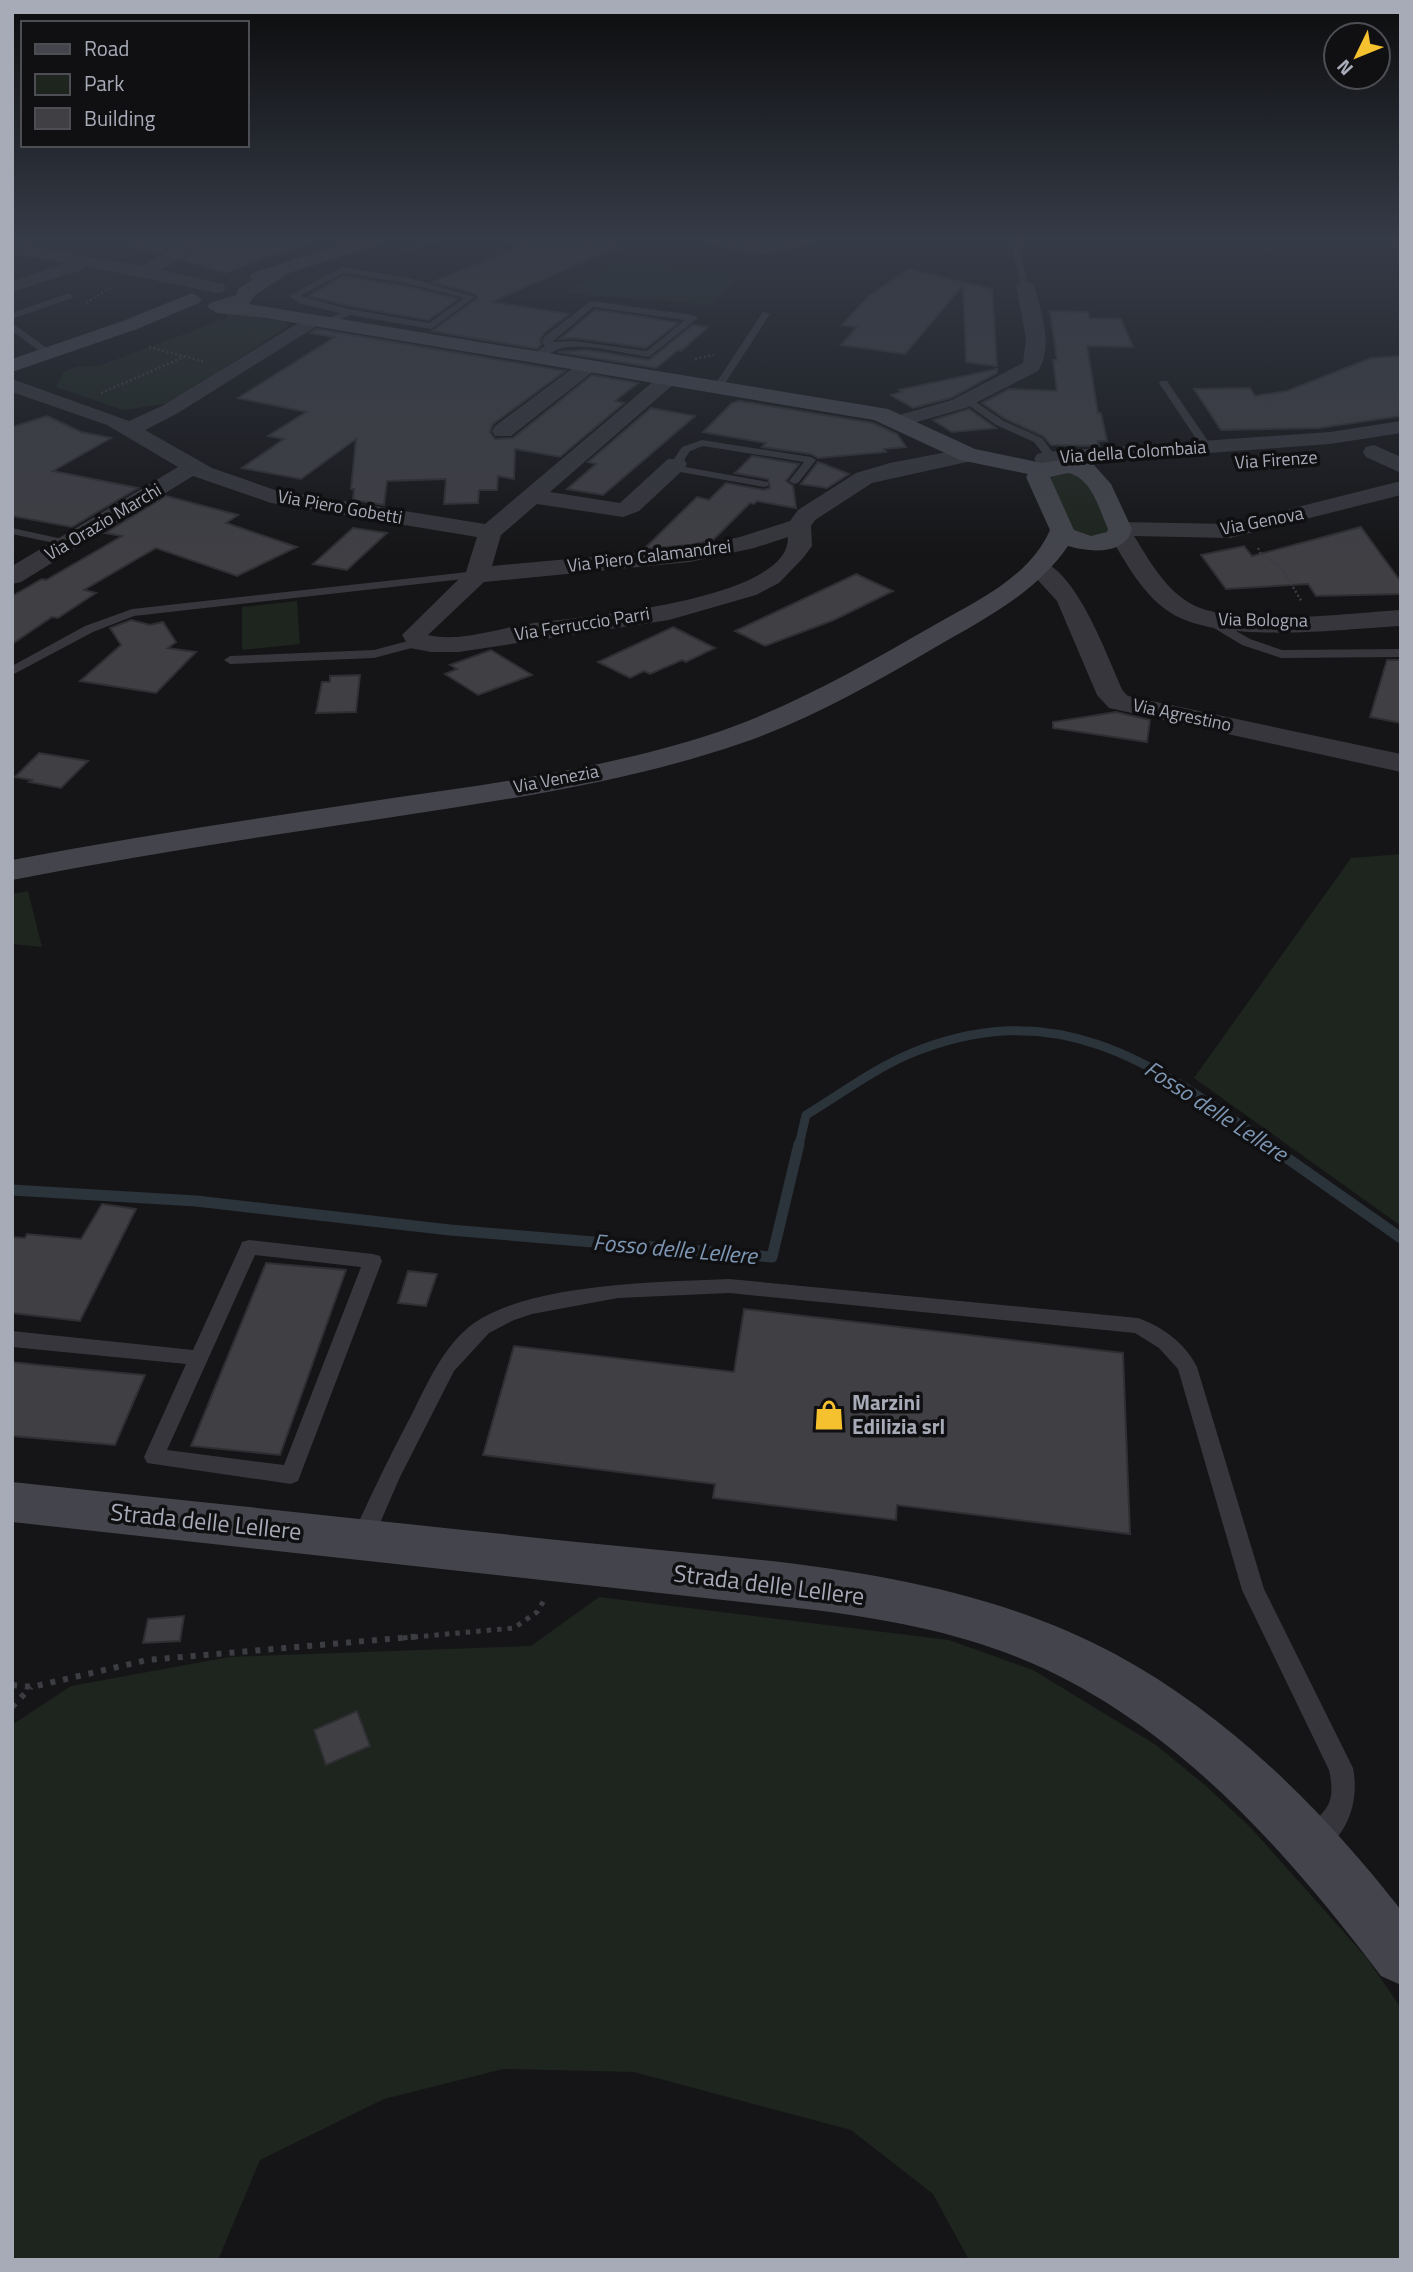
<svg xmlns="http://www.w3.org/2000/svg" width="1413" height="2272" font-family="'Titillium Web',sans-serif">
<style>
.green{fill:#1d251e}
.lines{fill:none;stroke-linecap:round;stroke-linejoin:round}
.stream-far1{stroke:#2b333b;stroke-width:9}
.stream{stroke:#2b333b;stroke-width:11}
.building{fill:#3f3f44;stroke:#2f2f33;stroke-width:2}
.path-far2{stroke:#3c3d43;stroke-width:2.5;stroke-dasharray:2 2.5;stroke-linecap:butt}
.path-far1{stroke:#3c3d43;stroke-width:5;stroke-dasharray:4.5 6;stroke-linecap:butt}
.path{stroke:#3c3d43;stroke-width:6;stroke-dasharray:5 8;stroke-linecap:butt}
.lane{fill:#36363c;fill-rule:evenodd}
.street{fill:#36363c;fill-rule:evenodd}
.secondary{fill:#44454c;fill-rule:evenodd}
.labels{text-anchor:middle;stroke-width:7;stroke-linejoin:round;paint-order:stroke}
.far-street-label{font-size:18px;fill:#a7aab7;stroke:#101012}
.poi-label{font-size:21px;font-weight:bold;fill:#a7aab7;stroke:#101012;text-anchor:start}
.water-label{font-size:23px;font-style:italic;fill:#7d96b3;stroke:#101012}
.near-street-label{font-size:24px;fill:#a7aab7;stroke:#101012}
</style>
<rect width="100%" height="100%" fill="#151517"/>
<g class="green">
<path d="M621 260 742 275 712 305 562 293Z"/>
<path d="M226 313 286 322 288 326 171 403 123 410 56 387 64 372 76 367 99 366 227 318Z"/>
<path d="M1055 471 1083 475 1113 526 1106 538 1077 535 1047 481 1050 472Z"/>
<path d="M297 601 300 644 242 650V607Z"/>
<path d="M1401 854V1226L1194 1078 1351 858Z"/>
<path d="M28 891 42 947 12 944V894Z"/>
<path d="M599 1597 949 1640 1033 1670 1156 1745 1206 1786 1252 1829 1366 1957 1401 2008V2260H969L933 2194 851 2130 634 2072 503 2069 384 2099 260 2160 218 2260H12V1725L71 1686 229 1657 531 1646Z"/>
</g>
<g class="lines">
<path class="stream-far1" d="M799 1145 806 1115C839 1095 871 1071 907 1055 1056 992 1152 1062 1270 1145"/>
<g class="stream">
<path d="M1267 1144 1401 1238"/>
<path d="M12 1190 196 1201 450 1230 772 1257 799 1144"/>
</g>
</g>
<g class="building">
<path d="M134 239H176L159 253 133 246Z"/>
<path d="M199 239H309L310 242 225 273 183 260Z"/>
<path d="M538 239H574L615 248 491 302 569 314 543 334 540 341 541 345 537 349 432 331 478 298 476 294 432 282Z"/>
<path d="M909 269 992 289 997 366 966 362 963 285 905 354 841 345 857 327 842 325 870 295Z"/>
<path d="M343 276 405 286 458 299 428 320 350 306 309 296Z"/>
<path d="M595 310 644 317 678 323 646 348 574 338 560 339Z"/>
<path d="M1050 311 1088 312 1089 318 1121 319 1133 347 1087 346 1098 413H1101L1107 441H1098L1099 446 1051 445 1043 436 1005 419 982 403 1009 389 1057 391 1053 360H1057Z"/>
<path d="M693 325 708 327 681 351 678 350 656 368 558 352 587 350 649 360Z"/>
<path d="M317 329 565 371 493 424 490 432 495 439 513 438 592 375 638 383 615 401 624 403 560 457 515 449 514 479 498 476 497 490H479L478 503 444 504 446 479 387 481 384 505 353 500 354 489H351L356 439 301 479 242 468 284 439 268 436 306 412 238 398 335 337 310 333Z"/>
<path d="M1401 356V416L1319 428 1221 430 1194 389 1250 388 1255 396 1287 391 1371 358Z"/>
<path d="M997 369V373L951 398 913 408 891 395 902 392 899 390Z"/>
<path d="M739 401 873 423 897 434 906 447 884 449 886 452 818 458 811 454 762 447 766 443 703 432 732 403Z"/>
<path d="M651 408 695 416 603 495 567 489 596 464 588 462Z"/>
<path d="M969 409 996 428 952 432 933 420Z"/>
<path d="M47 416 81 432 111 438 53 471 138 488 72 527 12 516V427Z"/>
<path d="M752 456 799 464 786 481 793 486 796 508 757 501 754 504 750 503 713 540 690 545 644 549 697 497 709 500 726 483 764 490 770 488 768 479 735 473Z"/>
<path d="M818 462 849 474 827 488 801 484Z"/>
<path d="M166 496 238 515 226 523 297 547 237 576 156 548 84 590 96 593 58 618 52 617 12 644V596L42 579 46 580 122 536 105 533Z"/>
<path d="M1361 527 1401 582V594L1316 596 1308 584 1226 589 1201 555 1244 546 1252 556Z"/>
<path d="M353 528 387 533 347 570 313 564Z"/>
<path d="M856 574 893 591 834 620 765 646 735 631Z"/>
<path d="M131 620 150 625 163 622 176 642 168 648 196 652 156 693 80 681 121 645 110 628Z"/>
<path d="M673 627 715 648 686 662 682 660 650 674 644 671 630 678 598 662Z"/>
<path d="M491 650 532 675 478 695 445 674 457 669 450 665Z"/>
<path d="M1387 660H1401V723L1370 717Z"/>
<path d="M360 675 356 712 316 713 322 682H330V676Z"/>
<path d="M1116 712 1150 720 1147 742 1053 728V722Z"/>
<path d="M39 753 88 761 61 788 29 782 32 780 15 777Z"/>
<path d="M102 1204 136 1209 80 1321 12 1313V1237L25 1238 27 1234 81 1239Z"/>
<path d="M266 1263 346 1270 280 1455 191 1446Z"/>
<path d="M408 1271 437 1274 426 1306 398 1303Z"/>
<path d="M744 1309 1123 1353 1130 1534 897 1505 896 1520 713 1498 715 1484 483 1455 514 1346 734 1372Z"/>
<path d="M12 1362 39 1365 145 1375 115 1445 12 1436Z"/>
<path d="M184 1616 180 1641 143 1643 148 1619Z"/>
<path d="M357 1711 370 1746 326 1765 314 1730Z"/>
</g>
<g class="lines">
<g class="path-far2">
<path d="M396 254 437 239"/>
<path d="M86 303 111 287"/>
<path d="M149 347 206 362"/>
<path d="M695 359 714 355"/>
<path d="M101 393 184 357"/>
<path d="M1258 548 1261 554 1281 567 1302 602"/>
</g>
<path class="path-far1" d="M403 1638 514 1628 537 1612 546 1597"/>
<g class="path">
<path d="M12 1685 32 1687 147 1660 423 1636"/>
<path d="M12 1707 31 1687"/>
</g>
<g class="lane">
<path d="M1010 239H1018L1028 287 1021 285Z"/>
<path d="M342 267 406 277 475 297 431 329 350 315 329 325 324 322 326 320 340 313 301 304 289 296ZM343 273 406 283 464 298 429 323 349 309 300 296Z"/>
<path d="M69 293 73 296 72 298 12 319V313Z"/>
<path d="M591 301 693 315 698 318 649 357C623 353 593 345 567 347 553 349 543 360 532 359V355L545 346 542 342 545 336ZM593 307 685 320 647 351 574 341 552 342Z"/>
<path d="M763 312 770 314 722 388H716L714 386Z"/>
<path d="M12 323 51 351V355H45L12 331Z"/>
<path d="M1161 381H1167L1212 447 1211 449H1203L1159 383Z"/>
<path d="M964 398H970L1004 421 1042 438 1057 458 1048 460 1034 442 996 425 964 402Z"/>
<path d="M702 440 811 457 816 460 798 483 794 484 789 481 804 462 703 446 690 451 680 466 768 482V486L764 487 669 470 668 468 682 447Z"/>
<path d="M12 528 72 541 74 543 68 546 12 534Z"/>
<path d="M477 571 481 573V577L134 616 93 632 12 675V666L85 626 132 609Z"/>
<path d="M1208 615 1250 639 1282 650 1401 649V657L1281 658 1242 645 1204 622 1202 619Z"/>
<path d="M419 638 423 639V645L374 658 230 664 224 660 230 656 374 650Z"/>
<path d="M249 1240 373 1254 380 1256 382 1261 298 1481 291 1484 147 1463 144 1457 186 1364 12 1347V1331L193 1350 240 1247 242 1242ZM255 1255 361 1267 284 1465 167 1450Z"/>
<path d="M729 1279 1138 1318C1163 1327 1185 1343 1197 1367L1264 1589 1353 1768C1360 1801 1347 1841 1314 1854L1305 1851 1302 1842C1316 1808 1339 1816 1329 1770L1242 1590 1178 1369 1159 1348 1135 1333 729 1293 618 1298 532 1314 514 1320 489 1333 454 1371 400 1477 370 1546 362 1548 354 1546 351 1539C370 1497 390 1455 412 1414 428 1382 444 1345 474 1323 533 1283 658 1282 729 1279Z"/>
</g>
<g class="street">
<path d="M179 239H196L183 257 161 270 223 284 226 288 223 292 217 293 85 266 82 270 12 292V281L66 263 12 254V244L142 266 171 249Z"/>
<path d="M703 239H735L760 244 788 239H822L813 244 760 254 706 243Z"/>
<path d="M1025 280 1034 285C1041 311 1054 346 1038 371L966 408 899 427 892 425 888 421 892 417 952 400 1023 363 1026 339 1016 285Z"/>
<path d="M313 314 322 320 320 324 178 413 145 430 212 468 275 490 485 524 661 375H675L678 379 675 383 550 492 620 503 668 459H684L687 464 684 469 639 511 623 517 537 504 501 535 492 566 690 548 740 537 790 521 798 510 856 473 890 463 968 448 976 450 979 455 976 460 872 483 815 520 811 526 812 546 803 558 779 583 756 595 669 620 459 652H431L410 648 402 635 466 572 477 537 271 503 193 476 21 582 12 584V566L178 467 107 425 12 392V379L129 421 164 405ZM788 537C790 601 580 617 534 623 501 627 462 643 428 635L484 582 690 562 754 548Z"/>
<path d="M588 360 595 362 598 366 595 370 511 436H495L492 431 495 426 581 362Z"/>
<path d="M1401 421V433L1330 444 1061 464 1063 467 1060 472C1047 475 1041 470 1034 459L1037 454 1045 452 1330 432Z"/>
<path d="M1374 445 1401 457V473L1366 457 1363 452 1366 447Z"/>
<path d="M1401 481V495L1230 538 1134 536C1149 560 1164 587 1188 602 1230 629 1350 613 1401 610V626C1341 629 1222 645 1171 613 1143 596 1125 561 1108 533L1112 524 1120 522 1230 524Z"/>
<path d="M1038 560C1077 569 1107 657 1123 691L1128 696 1401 754V772L1109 708 1097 695 1057 601 1026 567 1029 562Z"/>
</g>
<g class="secondary">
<path d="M360 239H386L383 243 289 273 255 295 249 304 888 409 975 449 1042 463 1068 459 1094 465 1111 484 1132 529C1125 556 1089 552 1068 546 1035 594 984 619 934 648 872 684 809 720 742 743 629 782 510 799 393 817 265 836 138 855 12 880V860C139 836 266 817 393 798 503 782 615 767 721 731 795 705 863 666 931 627 975 602 1029 578 1050 530L1026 477 1028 474 960 460 874 420 266 318 217 313 207 307 210 303 236 295 238 289 252 280 250 277 252 273ZM1068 473C1092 478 1099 509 1108 529L1107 532 1091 536 1074 530 1050 477Z"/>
<path d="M192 293 202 299 199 303 137 329 12 372V359L123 321Z"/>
<path d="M12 1482C201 1502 389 1522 577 1542 759 1561 950 1566 1115 1654 1228 1715 1322 1809 1401 1910V1985L1381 1976C1284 1848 1170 1718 1017 1657 952 1631 884 1619 815 1610L12 1522Z"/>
</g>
</g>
<linearGradient id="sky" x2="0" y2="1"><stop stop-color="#0c0c0d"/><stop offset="0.43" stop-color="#353b47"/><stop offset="1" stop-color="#353b47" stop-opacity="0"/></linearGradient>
<rect width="1413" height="557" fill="url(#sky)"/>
<defs>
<g id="shop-bare" transform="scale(2.415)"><path d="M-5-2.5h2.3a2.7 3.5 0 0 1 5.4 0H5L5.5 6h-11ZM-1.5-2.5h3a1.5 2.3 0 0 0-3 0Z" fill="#f5c12f" stroke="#101012" stroke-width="2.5" paint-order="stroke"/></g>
</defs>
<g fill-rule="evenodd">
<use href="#shop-bare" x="829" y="1415"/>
</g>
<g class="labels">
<g class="far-street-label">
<text transform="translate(1133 452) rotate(-4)" y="6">Via della Colombaia</text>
<text transform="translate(1276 460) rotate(-4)" y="6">Via Firenze</text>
<text transform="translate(340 507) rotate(10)" y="6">Via Piero Gobetti</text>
<text transform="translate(1262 521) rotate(-11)" y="6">Via Genova</text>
<text transform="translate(103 522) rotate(-31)" y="6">Via Orazio Marchi</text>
<text transform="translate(649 556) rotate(-7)" y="6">Via Piero Calamandrei</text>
<text transform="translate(1263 620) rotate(1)" y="6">Via Bologna</text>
<text transform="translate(582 624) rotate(-9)" y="6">Via Ferruccio Parri</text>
<text transform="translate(1182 715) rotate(12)" y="6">Via Agrestino</text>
<text transform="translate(556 779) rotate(-11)" y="6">Via Venezia</text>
</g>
<g class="poi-label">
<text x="852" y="1410">Marzini<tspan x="852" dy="24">Edilizia srl</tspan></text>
</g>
<g class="water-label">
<text transform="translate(1216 1111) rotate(33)" y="8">Fosso delle Lellere</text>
<text transform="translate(675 1249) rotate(5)" y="8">Fosso delle Lellere</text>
</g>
<g class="near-street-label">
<text transform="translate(206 1522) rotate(6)" y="8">Strada delle Lellere</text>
<text transform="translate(769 1585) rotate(7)" y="8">Strada delle Lellere</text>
</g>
</g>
<rect width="1413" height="2272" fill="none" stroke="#a7aab7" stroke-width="28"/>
<rect x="21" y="21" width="228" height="126" fill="#101012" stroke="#4c4e54" stroke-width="2"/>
<rect x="35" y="44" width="35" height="10" fill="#44454c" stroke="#4c4e54" stroke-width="2"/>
<text x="84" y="56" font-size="21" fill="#a7aab7">Road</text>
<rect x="35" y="74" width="35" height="21" fill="#1d251e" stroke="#4c4e54" stroke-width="2"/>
<text x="84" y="91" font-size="21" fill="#a7aab7">Park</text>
<rect x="35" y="108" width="35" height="21" fill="#3f3f44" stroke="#4c4e54" stroke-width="2"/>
<text x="84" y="126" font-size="21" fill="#a7aab7">Building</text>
<g transform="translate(1357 56) rotate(227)"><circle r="33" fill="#101012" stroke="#4c4e54" stroke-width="2"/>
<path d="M0-5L12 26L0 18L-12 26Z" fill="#f5c12f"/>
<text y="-10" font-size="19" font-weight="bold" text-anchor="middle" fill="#a7aab7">N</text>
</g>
</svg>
